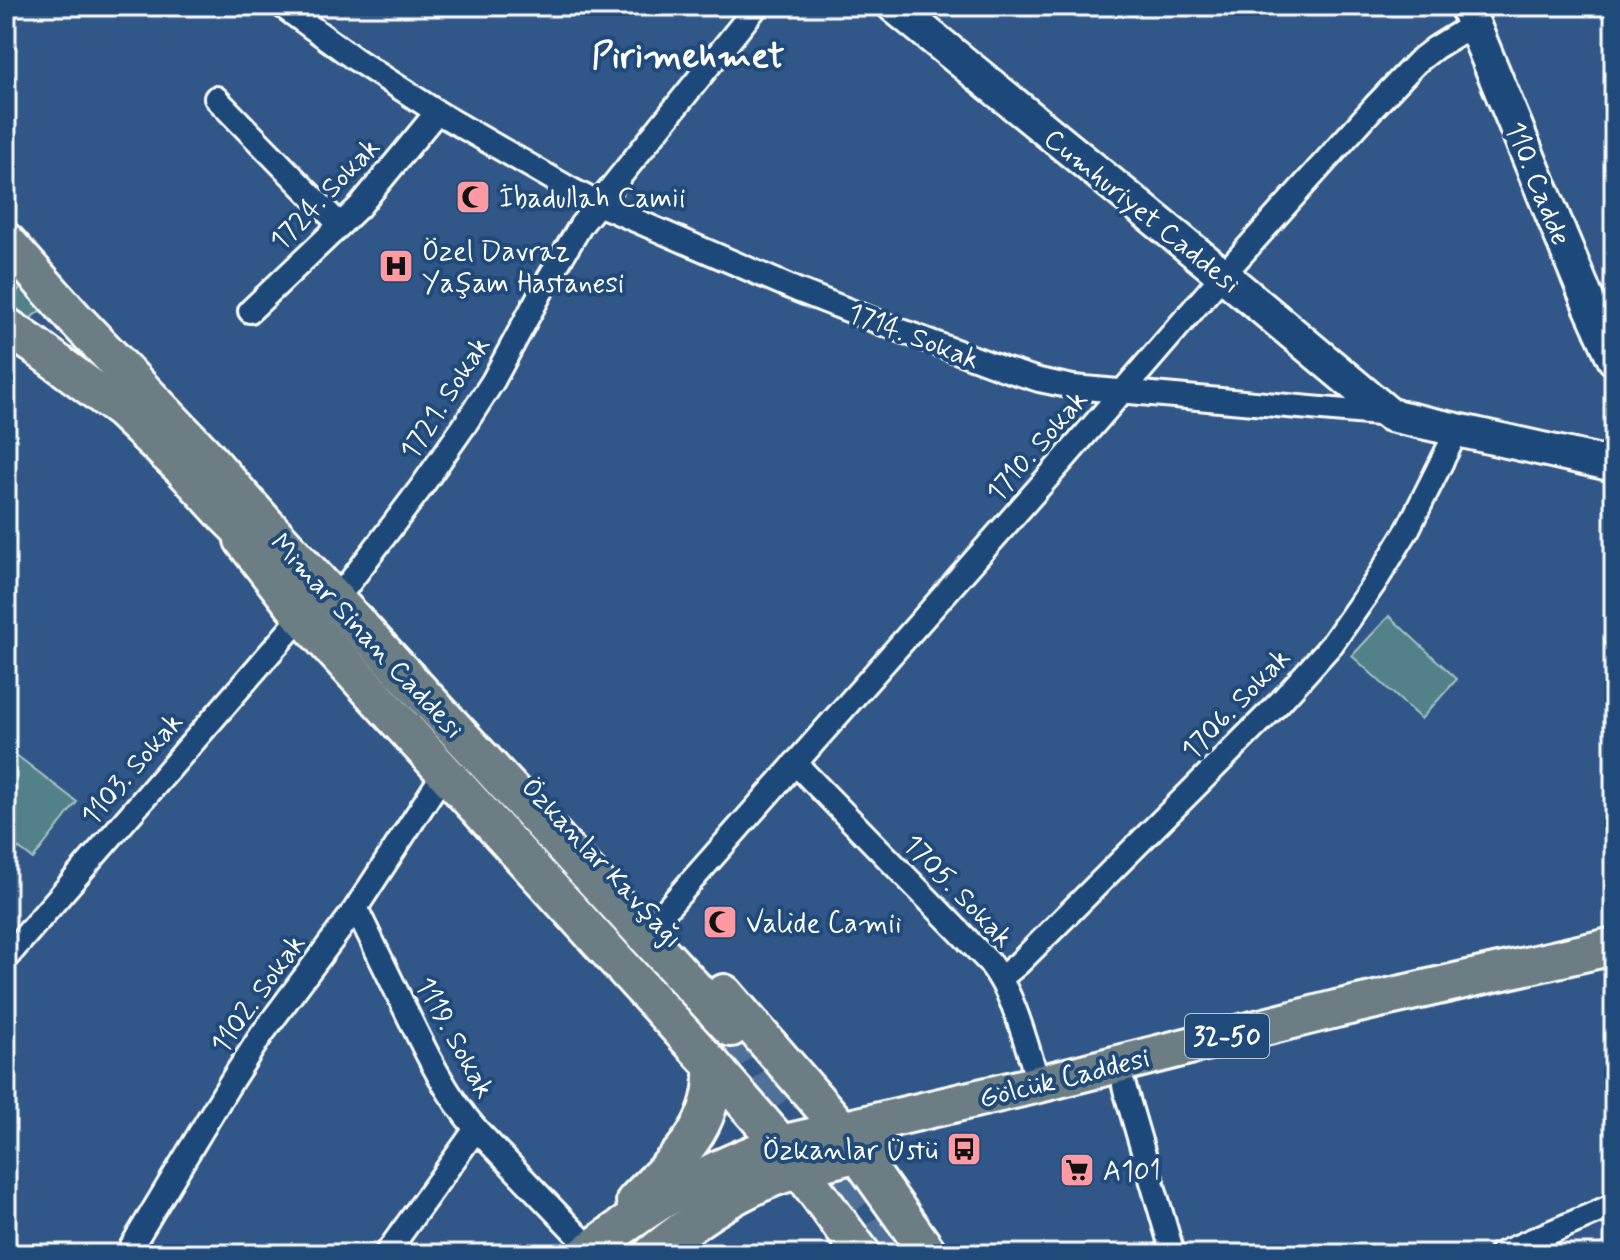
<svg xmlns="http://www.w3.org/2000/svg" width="1620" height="1260" font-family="Mynerve,sans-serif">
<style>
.green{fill:#538189;stroke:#a9c0c4;stroke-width:2}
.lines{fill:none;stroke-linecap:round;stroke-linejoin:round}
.primary-tunnel{stroke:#4f7099;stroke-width:36;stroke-dasharray:36 18;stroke-linecap:butt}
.street-casing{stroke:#fff;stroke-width:28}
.secondary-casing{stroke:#fff;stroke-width:38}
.primary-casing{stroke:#fff;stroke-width:42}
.street{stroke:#1f4a7a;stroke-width:22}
.secondary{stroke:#1f4a7a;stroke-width:32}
.primary{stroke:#6c7e84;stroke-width:36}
.labels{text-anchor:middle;stroke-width:8;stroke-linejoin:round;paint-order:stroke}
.shield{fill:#1f4a7a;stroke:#bcc9d7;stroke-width:2}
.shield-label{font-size:26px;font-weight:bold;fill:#fff}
.street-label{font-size:28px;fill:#fff;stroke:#1f4a7a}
.poi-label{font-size:28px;fill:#fff;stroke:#1f4a7a;text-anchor:start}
.district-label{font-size:36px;font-weight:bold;fill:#fff;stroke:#1f4a7a}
</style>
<rect width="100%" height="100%" fill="#305787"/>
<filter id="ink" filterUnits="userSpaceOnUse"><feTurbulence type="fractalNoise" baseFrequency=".0125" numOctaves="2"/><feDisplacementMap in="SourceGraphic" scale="16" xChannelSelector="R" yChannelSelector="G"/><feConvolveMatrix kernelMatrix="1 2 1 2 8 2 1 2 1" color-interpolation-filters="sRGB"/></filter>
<g filter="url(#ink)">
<g class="green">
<path d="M22 284 44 308 33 316 30 322 6 307V302L17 292Z"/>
<path d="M1389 616 1457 679 1421 719 1352 656Z"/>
<path d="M6 747 77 802 33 859 6 839Z"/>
</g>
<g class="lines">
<g class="primary-tunnel">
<path d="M731 1028 795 1103"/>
<path d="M800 1140 885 1254"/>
</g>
<g class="street-casing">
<g id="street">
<path d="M282 6 355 59 437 112 572 190 607 208 797 290 886 325 1004 369 1039 380 1073 387 1390 415"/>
<path d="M216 98 340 225"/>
<path d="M250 311 359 207 437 112"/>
<path d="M346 587 420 489 464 426 493 381 546 283 581 225 757 6"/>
<path d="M795 763 989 962C1016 997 1025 1043 1039 1084"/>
<path d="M356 908C373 943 390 978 407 1013 427 1055 446 1094 476 1129L591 1249"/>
<path d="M657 920 1064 459 1223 275 1375 106 1417 62 1435 48 1474 24"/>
<path d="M6 958 302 616"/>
<path d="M1001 978 1018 964 1280 702 1332 644 1376 581 1408 529 1458 429"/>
<path d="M1124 1086 1173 1254"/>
<path d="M127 1254 232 1080 262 1034 356 908 444 773"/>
<path d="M386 1254 476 1129"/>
<path d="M1500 1254 1614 1205"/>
</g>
</g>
<g class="secondary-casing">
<g id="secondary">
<path d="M894 6 1223 275 1390 415 1614 465"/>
<path d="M1466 6 1590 306 1614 359"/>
</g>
</g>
<g class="primary-casing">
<g id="primary">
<path d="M6 241 74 318 204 454 271 530 731 1028"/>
<path d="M6 326 34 345 121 410 183 469 226 516 265 555"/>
<path d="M243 540 302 616 713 1066 781 1144 862 1254"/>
<path d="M724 993 833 1119 929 1254"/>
<path d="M635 1201C675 1159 716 1130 713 1066"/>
<path d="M586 1254C598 1243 612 1234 626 1224 674 1190 724 1162 781 1144L1039 1084 1336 1009 1614 946"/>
<path d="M652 1254C689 1224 729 1195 773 1178 807 1165 844 1157 880 1148"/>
</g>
</g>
<use href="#street" class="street"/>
<use href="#secondary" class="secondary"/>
<use href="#primary" class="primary"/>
</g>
</g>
<defs>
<g id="mosque-square" transform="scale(1.8)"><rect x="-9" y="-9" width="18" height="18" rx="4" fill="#ff9aa2" stroke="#1f4a7a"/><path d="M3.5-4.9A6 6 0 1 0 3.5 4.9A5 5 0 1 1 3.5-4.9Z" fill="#111"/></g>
<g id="hospital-square" transform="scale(1.8)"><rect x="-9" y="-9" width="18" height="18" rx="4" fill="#ff9aa2" stroke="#1f4a7a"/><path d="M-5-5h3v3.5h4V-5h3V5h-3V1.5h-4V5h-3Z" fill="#111"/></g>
<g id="bus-square" transform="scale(1.8)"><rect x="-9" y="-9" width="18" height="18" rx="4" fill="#ff9aa2" stroke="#1f4a7a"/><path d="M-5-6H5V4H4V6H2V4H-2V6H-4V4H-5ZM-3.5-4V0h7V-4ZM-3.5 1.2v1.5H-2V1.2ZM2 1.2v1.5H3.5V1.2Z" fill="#111"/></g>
<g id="supermarket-square" transform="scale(1.8)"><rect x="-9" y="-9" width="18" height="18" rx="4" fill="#ff9aa2" stroke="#1f4a7a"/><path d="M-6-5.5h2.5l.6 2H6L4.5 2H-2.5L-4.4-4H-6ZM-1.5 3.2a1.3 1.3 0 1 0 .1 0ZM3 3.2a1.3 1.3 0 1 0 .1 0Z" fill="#111"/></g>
</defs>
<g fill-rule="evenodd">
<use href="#mosque-square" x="473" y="197"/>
<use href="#hospital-square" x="396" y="266"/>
<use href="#mosque-square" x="720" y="922"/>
<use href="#bus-square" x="964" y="1149"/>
<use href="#supermarket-square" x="1077" y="1170"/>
</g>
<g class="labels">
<rect class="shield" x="1185" y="1014" width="84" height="44" rx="6"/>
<g class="shield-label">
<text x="1227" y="1045">32-50</text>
</g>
<g class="street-label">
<text transform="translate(1539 183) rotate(68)" y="10">110. Cadde</text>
<text transform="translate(324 193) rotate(-46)" y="10">1724. Sokak</text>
<text transform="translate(1143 210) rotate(39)" y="10">Cumhuriyet Caddesi</text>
<text transform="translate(914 335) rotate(21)" y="10">1714. Sokak</text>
<text transform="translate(444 397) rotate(-57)" y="10">1721. Sokak</text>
<text transform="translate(1036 445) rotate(-49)" y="10">1710. Sokak</text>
<text transform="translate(368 635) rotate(47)" y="10">Mimar Sinan Caddesi</text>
<text transform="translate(1235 703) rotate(-46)" y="10">1706. Sokak</text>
<text transform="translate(131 768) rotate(-49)" y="10">1103. Sokak</text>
<text transform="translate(603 862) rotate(47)" y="10">Özkanlar Kavşağı</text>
<text transform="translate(959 890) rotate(46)" y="10">1705. Sokak</text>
<text transform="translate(257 993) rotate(-54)" y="10">1102. Sokak</text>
<text transform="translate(456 1037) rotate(61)" y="10">1119. Sokak</text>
<text transform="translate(1064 1077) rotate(-14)" y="10">Gölcük Caddesi</text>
</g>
<g class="poi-label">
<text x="499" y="207">İbadullah Camii</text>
<text x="422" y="260">Özel Davraz<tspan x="422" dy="32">Yaşam Hastanesi</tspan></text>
<text x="746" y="932">Valide Camii</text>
<text x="938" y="1159" text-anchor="end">Özkanlar Üstü</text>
<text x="1103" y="1180">A101</text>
</g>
<g class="district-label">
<text x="688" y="67">Pirimehmet</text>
</g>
</g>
<rect width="1620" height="1260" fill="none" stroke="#1f4a7a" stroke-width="32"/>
<rect x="16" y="16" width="1588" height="1228" fill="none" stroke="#fff" stroke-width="3" filter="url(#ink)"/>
</svg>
